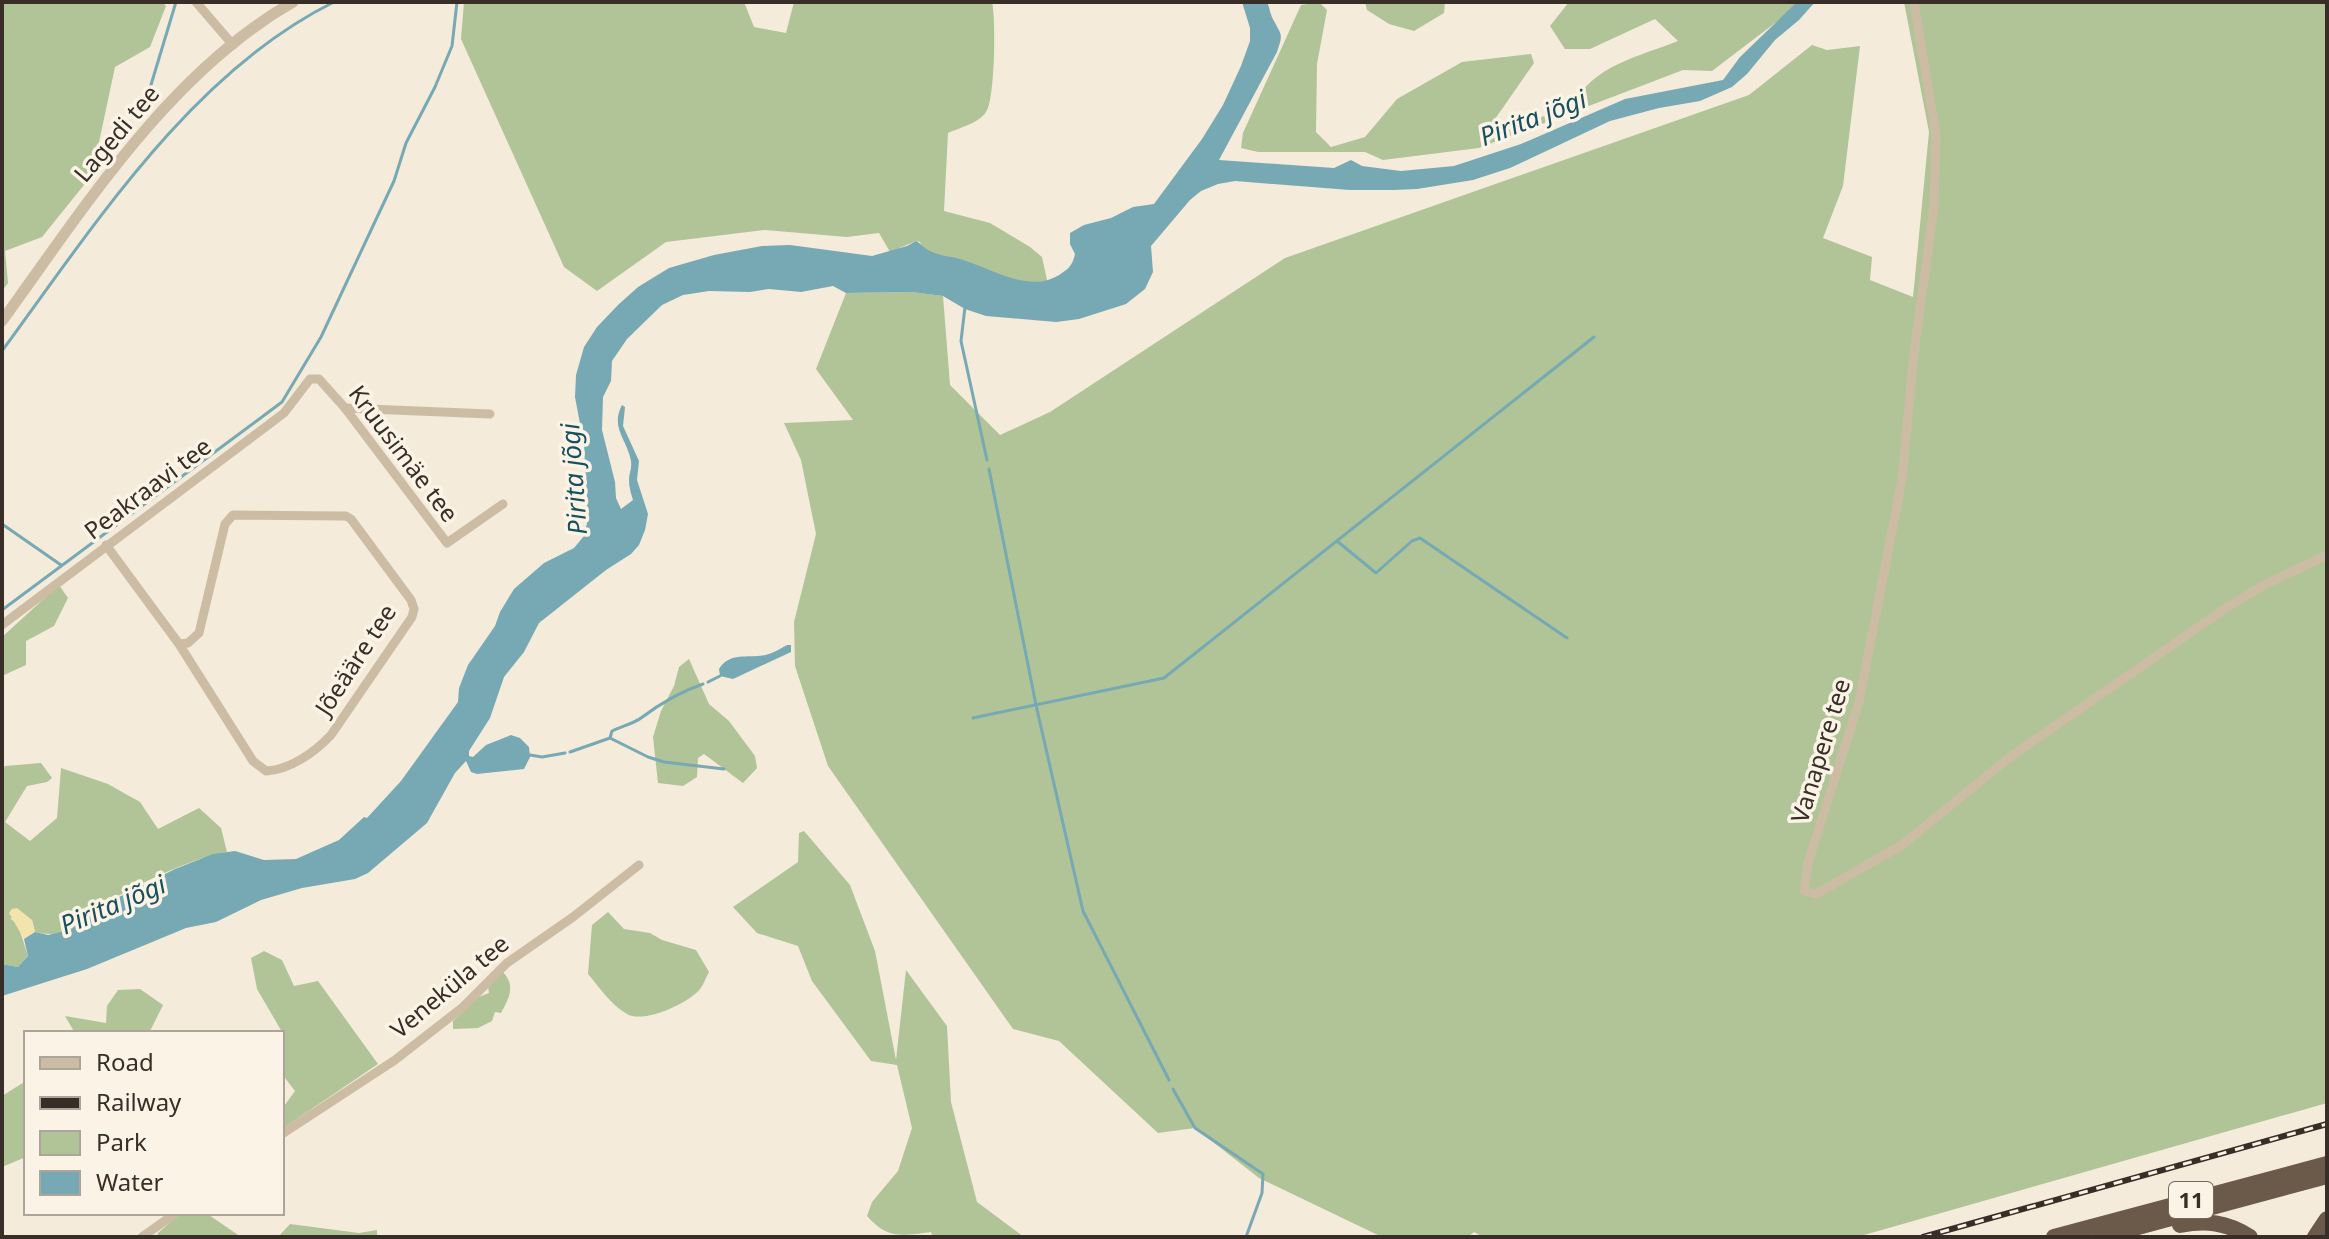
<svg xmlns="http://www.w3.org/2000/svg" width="2329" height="1239" font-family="'Noto Sans',sans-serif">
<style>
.green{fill:#b0c498}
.sand{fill:#f3e4ad}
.water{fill:#76a9b4}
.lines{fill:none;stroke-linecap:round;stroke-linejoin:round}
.stream{stroke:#76a9b4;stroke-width:3}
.minor{stroke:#cdbca4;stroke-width:9}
.tertiary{stroke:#cdbca4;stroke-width:11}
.trunk{stroke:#6b594a;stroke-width:16}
.rail-casing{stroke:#382e27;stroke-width:6}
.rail{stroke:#fbf4e6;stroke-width:3;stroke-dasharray:9;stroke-linecap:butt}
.labels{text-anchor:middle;stroke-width:7;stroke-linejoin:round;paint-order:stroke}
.shield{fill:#fbf4e6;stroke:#726960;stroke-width:2}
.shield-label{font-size:22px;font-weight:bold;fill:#382e27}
.street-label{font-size:24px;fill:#382e27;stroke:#fbf4e6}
.water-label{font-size:26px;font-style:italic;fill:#18505e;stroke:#fbf4e6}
</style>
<rect width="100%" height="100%" fill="#f4ebda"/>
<g class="green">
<path d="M2 2H162L166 6 150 47 115 67 92 175 42 237 5 251 8 283 2 291Z"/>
<path d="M464 2H744L754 27 786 33 794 2H992C996 18 995 100 986 112 979 123 959 128 948 133L944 211 990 223 1030 247 1042 257 1047 280 1023 306 937 281 920 242 916 241 890 252 879 233 847 237 765 230 666 242 597 291 564 267 461 39Z"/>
<path d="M1319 2 1327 10 1317 64 1316 132 1331 147 1365 137 1397 99 1462 62 1531 54 1534 63 1495 119 1500 133 1573 105C1592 66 1640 56 1678 41L1655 19 1590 49H1565L1550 26 1569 2H1797L1787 14 1712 71 1683 70 1479 148 1383 160 1365 152H1258L1241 148 1243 133 1301 5Z"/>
<path d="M1365 2H1445L1444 13 1414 31 1389 24 1367 10Z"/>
<path d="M1904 2H2327V1103L1857 1237H1483L1474 1232 1468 1237H1382L1259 1178 1195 1128 1158 1133 1059 1041 1013 1029 828 766 795 666 794 622 816 534 801 460 784 423 853 420 816 369 846 293 911 292 943 296 950 385 1000 435 1050 412 1285 258 1749 95 1812 45 1827 50 1860 46 1843 186 1823 238 1872 257 1870 280 1913 297 1929 132Z"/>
<path d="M59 585 68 598 54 626 26 641V665L2 676V637Z"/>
<path d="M689 659 709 704 729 721 755 756 757 768 743 783 704 754 698 758 697 777 683 786 658 783 653 737 661 711 674 686 679 667Z"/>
<path d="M41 763 52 778 47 782 27 786 5 822 30 841 57 818 61 768 108 784 140 802 158 829 199 808 221 828 227 852C196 856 129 888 101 906 91 913 82 923 71 929 60 935 47 935 35 932L32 920 10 918 18 925 28 956 18 967 2 964V771L5 766Z"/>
<path d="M804 831 850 885 875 951 896 1060 906 970 947 1026 951 1102 977 1202 1024 1237H933L931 1232C902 1236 887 1239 867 1216L872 1202 898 1171 912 1128 897 1065 871 1061 812 981 798 946 757 933 733 907 798 862 799 833Z"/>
<path d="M608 912 624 929 650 933 662 940 696 950 709 972C706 977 704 984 700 989 689 1003 644 1024 627 1014 611 1005 600 988 588 974L592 925Z"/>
<path d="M264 951 282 960 294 986 318 981 378 1064 282 1129V1109L295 1091 282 1074V1044L285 1037 257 989 251 958Z"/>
<path d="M503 972C516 986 509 998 501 1013L495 1012 492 1021 478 1028 453 1029V1021L479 997 489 993 488 987Z"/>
<path d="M140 989 163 1005 149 1033H75L65 1016 106 1023 107 1006 118 990Z"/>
<path d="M26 1081V1157L2 1167V1096Z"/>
<path d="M181 1213H206L241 1237H157L158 1233Z"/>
<path d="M290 1224 359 1233 377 1230V1237H278Z"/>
</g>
<path class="sand" d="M17 908 32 920 35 932 24 939 9 913 12 909Z"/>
<g class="water">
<path d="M1242 2H1267C1270 8 1270 15 1274 21 1282 36 1283 34 1277 52L1219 160 1334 168 1351 160 1362 166 1401 171 1454 166 1521 144 1625 99 1723 80 1740 57 1797 2H1815L1799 20 1775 40 1747 74 1732 87 1700 101 1659 108 1610 121 1510 168 1473 180 1417 189 1393 190H1350L1235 181 1218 184 1201 191 1190 200 1151 246 1153 272 1145 289 1126 304 1079 319 1056 322 986 316 965 309 943 296 911 292 846 293 833 286 801 292 769 289 750 292 709 291 683 295 662 305 627 339 612 361 611 381 603 397 602 430 615 482 616 498 621 509 633 500C631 494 629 487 629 480 629 473 632 469 631 461 627 439 610 428 622 405L625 407 623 426 639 461 637 480 648 514 645 530 639 545 631 554 606 570 539 623 524 652 504 677 490 718 469 751V756L473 757 486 745 511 735 520 738 529 747 530 757 524 769 477 774 471 772 466 761 455 773 427 823 368 873 355 879 302 888 261 900 216 922 186 928 87 969 2 996V964L18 967 28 956 24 939 35 932 48 935 70 930 103 905 175 869 213 854 235 851 264 860 296 859 339 840 364 817 367 818 401 781 458 702 459 688 468 665 495 626 500 612 514 589 544 563 574 548 584 536 588 519 584 445 575 397 576 375 584 347 597 327 618 305 638 287 669 268 714 255 762 246 790 245 872 256 907 246 916 241C922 244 923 248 930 251 939 256 950 256 960 259 991 268 1031 296 1062 273 1070 268 1073 263 1075 254L1070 244V233L1084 225 1111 218 1133 207 1154 204 1202 139 1223 105 1241 66 1250 41V28Z"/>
<path d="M787 645H791V652L733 679 720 676 719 669C731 650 751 660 769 654 775 652 781 648 787 645Z"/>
</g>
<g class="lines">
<g class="stream">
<path d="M144 108 176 2"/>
<path d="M965 307 961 341 987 460"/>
<path d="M2 351C93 227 192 72 334 2"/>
<path d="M989 469 1036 705 1083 911 1169 1080"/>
<path d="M2 524 61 565"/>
<path d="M1337 541 1376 573 1412 541 1420 538 1567 638"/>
<path d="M2 610 282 402 321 337 394 181 406 143 435 87 452 46 457 2"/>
<path d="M708 682 720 676"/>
<path d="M973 718 1164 678 1594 337"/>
<path d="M610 738 612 731C620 727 635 723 641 718 661 703 679 692 703 684"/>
<path d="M570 752 610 738 648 757 664 762 724 769"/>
<path d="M530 755 542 757 565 753"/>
<path d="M1173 1089 1195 1128 1263 1174 1262 1193 1246 1237"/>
</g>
<g class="minor">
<path d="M196 2 233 45"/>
<path d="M1914 2 1936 135 1934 207 1914 352 1902 479 1859 702 1808 863 1804 891 1816 894 1902 845 2010 757 2226 608 2264 585 2327 555"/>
<path d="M345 408 490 414"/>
<path d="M106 545 179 644 253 761 266 771C290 770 315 752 331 735L412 617 414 609 411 600 351 519 346 516 233 515 225 524 199 633 188 643 179 644"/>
<path d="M2 625 284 413 310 379H319L345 408 447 543 503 504"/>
<path d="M282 1134 395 1060 463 1007 507 963 573 917 639 865"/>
<path d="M142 1237 176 1213"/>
</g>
<path class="tertiary" d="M2 321C84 208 169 73 293 2"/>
<g class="trunk">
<path d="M2180 1225C2206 1220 2226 1222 2250 1237"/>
<path d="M2054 1237 2327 1164"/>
<path d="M2101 1237 2327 1176"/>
<path d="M2315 1237 2327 1219"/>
</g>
<g class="rail-casing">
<path id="rail" d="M1923 1237 2327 1124"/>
</g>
<use href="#rail" class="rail"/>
</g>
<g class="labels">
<rect class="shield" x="2169" y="1182" width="44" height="36" rx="6"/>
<g class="shield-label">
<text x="2191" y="1208">11</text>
</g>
<g class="street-label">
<text transform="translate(117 134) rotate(-50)" y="8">Lagedi tee</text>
<text transform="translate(403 454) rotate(53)" y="8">Kruusimäe tee</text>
<text transform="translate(148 489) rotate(-37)" y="8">Peakraavi tee</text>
<text transform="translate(356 660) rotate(-57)" y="8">Jõeääre tee</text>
<text transform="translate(1821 751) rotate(-73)" y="8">Vanapere tee</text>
<text transform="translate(450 987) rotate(-40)" y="8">Veneküla tee</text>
</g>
<g class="water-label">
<text transform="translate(1533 118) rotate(-21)" y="9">Pirita jõgi</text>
<text transform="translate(574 479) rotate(-94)" y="9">Pirita jõgi</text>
<text transform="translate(113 905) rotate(-23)" y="9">Pirita jõgi</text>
</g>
</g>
<rect width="2329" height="1239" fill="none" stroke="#382e27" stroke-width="8"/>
<rect x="24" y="1031" width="260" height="184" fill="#fbf4e6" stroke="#ada59a" stroke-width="2"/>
<rect x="40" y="1057" width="40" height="12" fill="#cdbca4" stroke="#ada59a" stroke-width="2"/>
<text x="96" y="1071" font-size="24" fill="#382e27">Road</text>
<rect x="40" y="1097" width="40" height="12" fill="#382e27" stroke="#ada59a" stroke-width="2"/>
<text x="96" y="1111" font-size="24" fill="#382e27">Railway</text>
<rect x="40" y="1131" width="40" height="24" fill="#b0c498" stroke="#ada59a" stroke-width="2"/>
<text x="96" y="1151" font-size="24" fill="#382e27">Park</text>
<rect x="40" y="1171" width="40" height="24" fill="#76a9b4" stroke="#ada59a" stroke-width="2"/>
<text x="96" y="1191" font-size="24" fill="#382e27">Water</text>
</svg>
